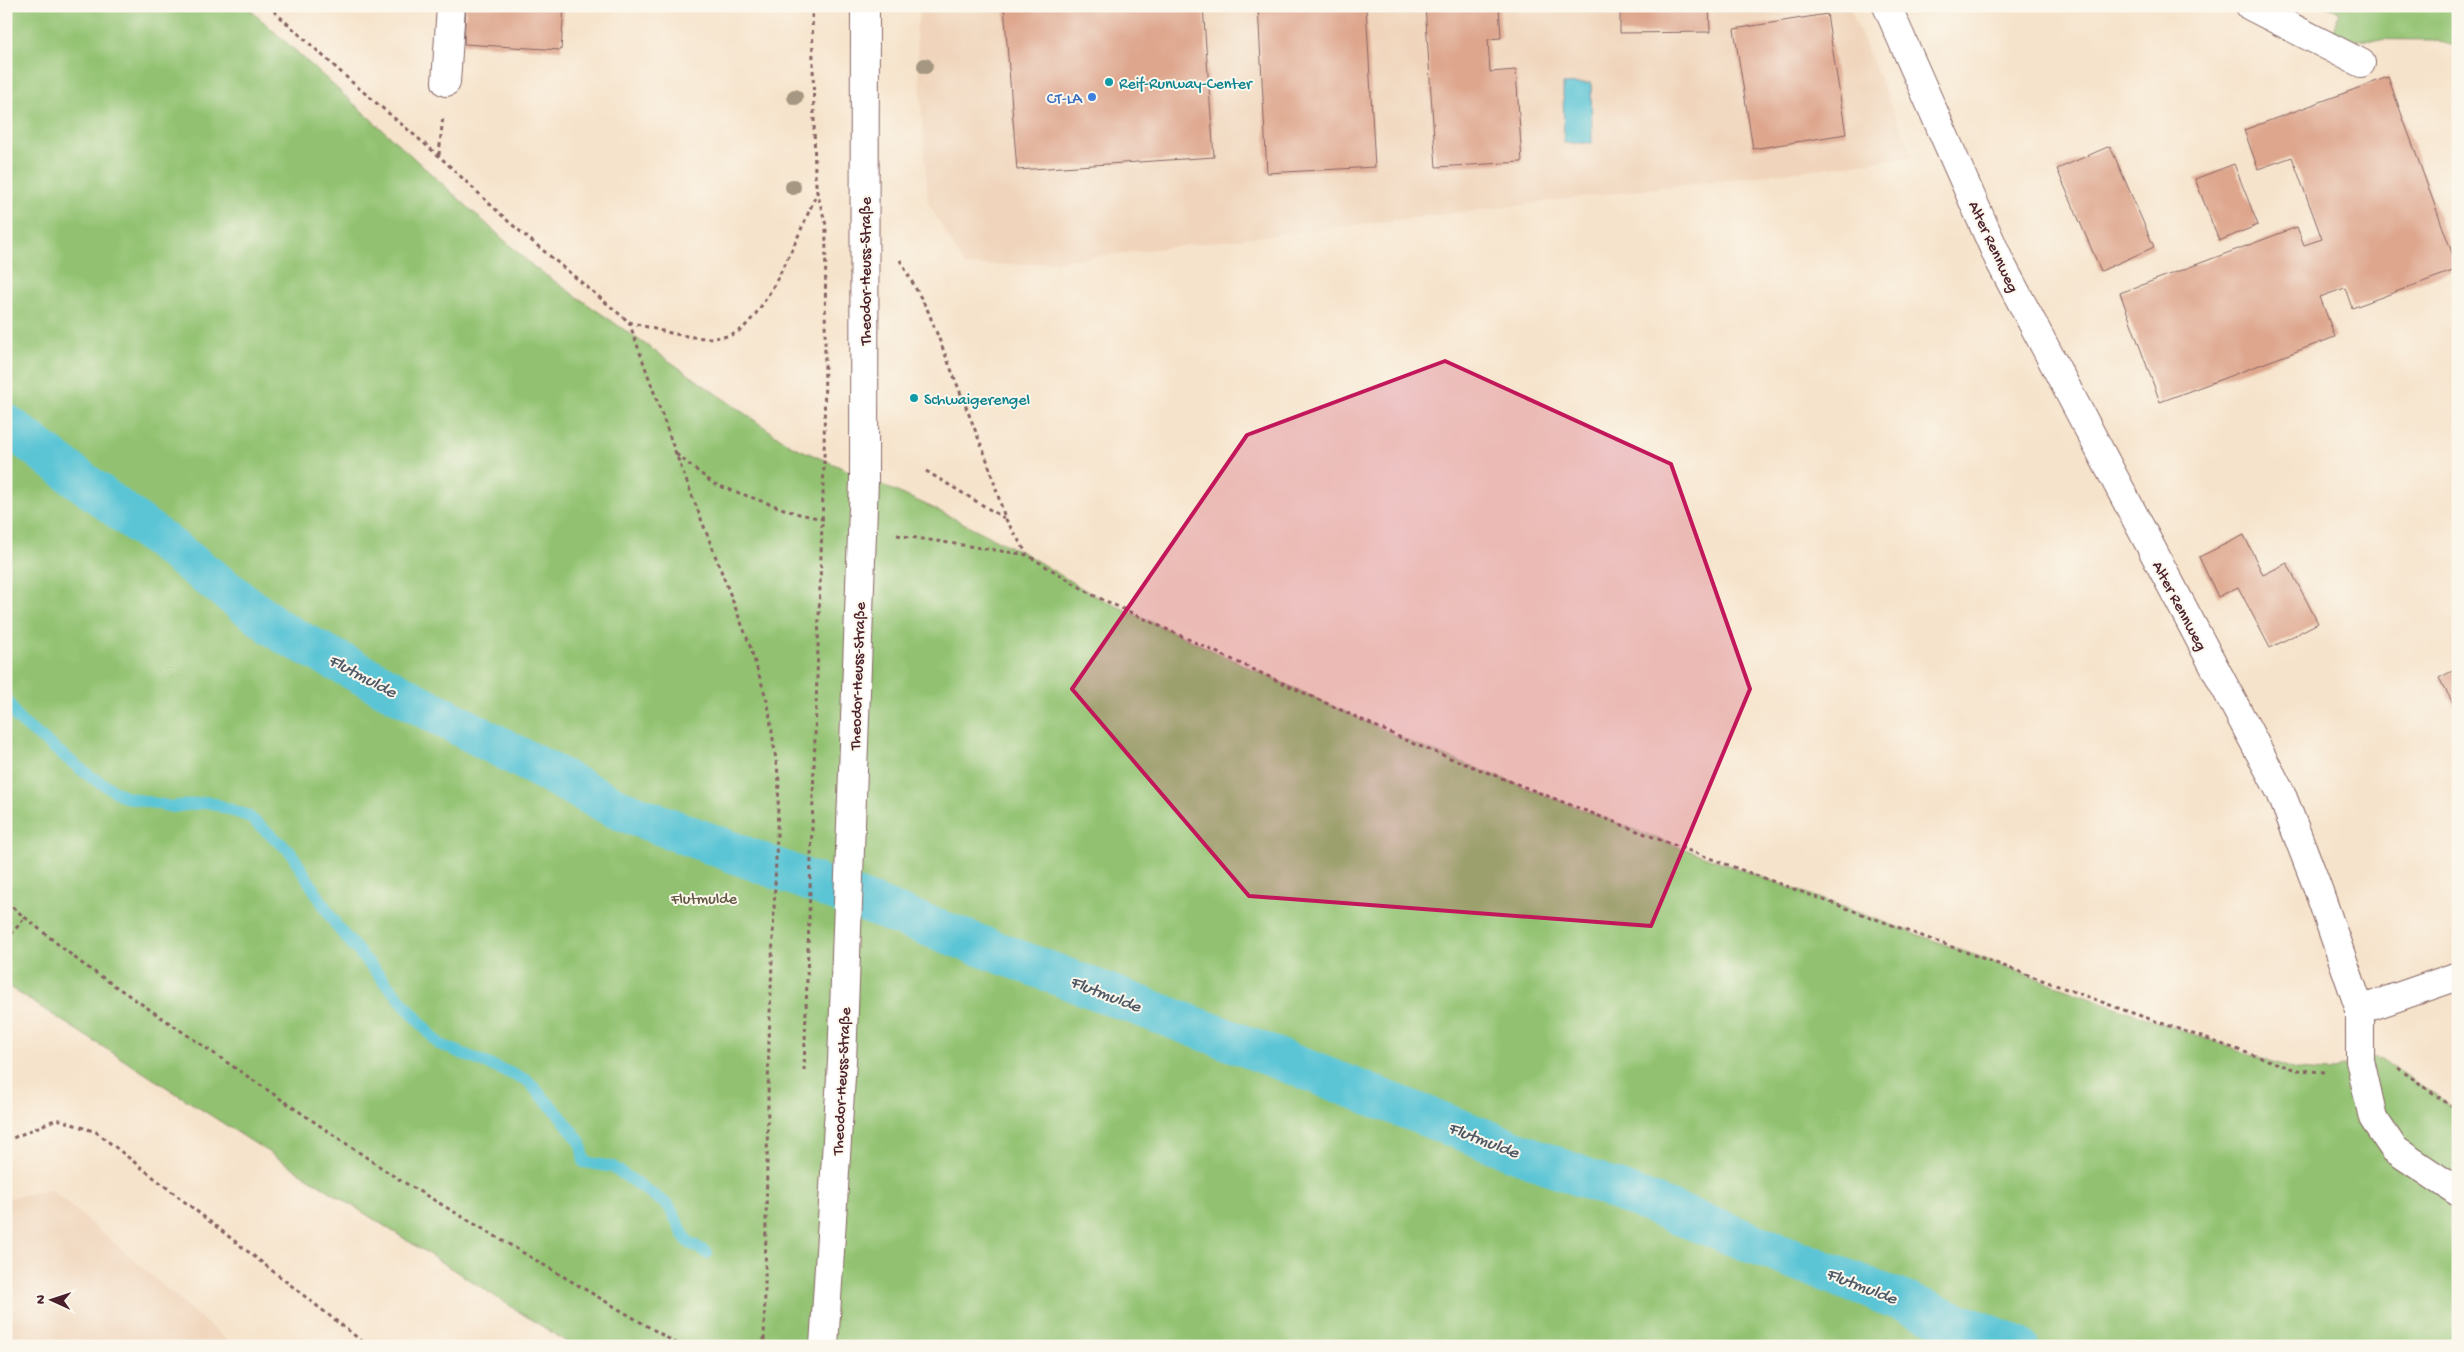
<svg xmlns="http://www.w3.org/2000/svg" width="2464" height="1352" font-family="'Gochi Hand',sans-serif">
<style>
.built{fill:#f0d5bc}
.green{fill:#92c271;stroke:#6e704e}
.water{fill:#5bc5d5;stroke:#527280}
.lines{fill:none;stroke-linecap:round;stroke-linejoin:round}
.stream{stroke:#5bc5d5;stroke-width:12}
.canal{stroke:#5bc5d5;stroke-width:41}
.building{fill:#dea68d}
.minor-casing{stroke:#866463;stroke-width:30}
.major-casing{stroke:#866463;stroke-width:30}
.path{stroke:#866463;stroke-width:3;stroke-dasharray:4 4;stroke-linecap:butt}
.minor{stroke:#fff;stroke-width:28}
.major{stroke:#fff;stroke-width:28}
.major-bridge-casing{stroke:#866463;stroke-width:30;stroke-linecap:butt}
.path-bridge{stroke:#866463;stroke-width:3;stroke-dasharray:4 4;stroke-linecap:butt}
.major-bridge{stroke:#fff;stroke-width:28}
.tree{fill:#a59781}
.marked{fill:#c2185b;fill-opacity:0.2;stroke:#c2185b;stroke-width:4;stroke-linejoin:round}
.culture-dot{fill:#0f9aa8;stroke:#fbf7ec;stroke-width:2}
.shop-dot{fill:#3f7fe0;stroke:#fbf7ec;stroke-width:2}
.labels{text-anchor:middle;stroke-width:4;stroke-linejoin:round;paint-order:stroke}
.culture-label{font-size:16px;fill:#0d838f;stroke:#fbf7ec;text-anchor:start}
.shop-label{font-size:16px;fill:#366cbe;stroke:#fbf7ec;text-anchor:end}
.street-label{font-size:16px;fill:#4a1f2b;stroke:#fbf7ec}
.park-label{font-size:16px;fill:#635844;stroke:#fbf7ec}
.water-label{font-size:18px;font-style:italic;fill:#505966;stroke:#fbf7ec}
</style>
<rect width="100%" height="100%" fill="#fbf7ec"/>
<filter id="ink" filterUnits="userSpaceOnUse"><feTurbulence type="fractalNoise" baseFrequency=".02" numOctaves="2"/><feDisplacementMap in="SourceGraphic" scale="10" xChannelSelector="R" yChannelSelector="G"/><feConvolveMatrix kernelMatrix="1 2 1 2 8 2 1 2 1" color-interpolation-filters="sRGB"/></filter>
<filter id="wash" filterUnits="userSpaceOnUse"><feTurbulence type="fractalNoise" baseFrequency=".0096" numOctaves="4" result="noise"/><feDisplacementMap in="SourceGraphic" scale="20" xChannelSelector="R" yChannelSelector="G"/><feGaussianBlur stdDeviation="1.12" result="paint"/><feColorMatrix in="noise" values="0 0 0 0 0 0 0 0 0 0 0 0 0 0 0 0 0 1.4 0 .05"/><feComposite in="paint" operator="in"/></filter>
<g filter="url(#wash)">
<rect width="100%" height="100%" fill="#f6e3cb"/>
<g class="built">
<path d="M922 6H1849L1913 157 1042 263 965 266 928 202 916 29Z"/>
<path d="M51 1189 233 1346H6V1199Z"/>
</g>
<g class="green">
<path d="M6 6H246L534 267 790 445 929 506 1027 555 1093 595 1414 744 1671 844 2121 1009 2296 1070 2328 1072 2371 1057 2382 1059 2458 1111V1346H573L6 985Z"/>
<path d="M2323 6H2458V47L2434 40 2330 39 2340 11Z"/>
</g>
<path class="water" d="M1591 83 1592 143H1564L1563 84Z"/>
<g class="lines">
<path class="stream" d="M6 698 18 719 30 729 91 777 125 797 172 807 209 802 248 816 290 851 338 928 439 1044 527 1080 562 1118 581 1143 584 1162 613 1167 669 1206 687 1241 707 1253"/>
<path class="canal" d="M6 424 282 632 616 808 1214 1034 2018 1346"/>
</g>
<g id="blocks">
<g class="building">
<path d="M466 6H564L561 50 464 44Z"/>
<path d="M1004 6H1203L1214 157 1017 170Z"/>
<path d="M1258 6H1366L1375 167 1267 173Z"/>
<path d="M1425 6H1499L1501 38 1488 39 1490 72 1516 70 1522 162 1436 167Z"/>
<path d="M1620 6H1709L1710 32 1620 33Z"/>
<path d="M1827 14 1846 134 1753 149 1734 29Z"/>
<path d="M2388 77 2458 269 2352 308 2345 288 2320 297 2335 337 2160 402 2120 293 2297 227 2304 245 2322 239 2292 157 2258 169 2244 130Z"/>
<path d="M2110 146 2154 247 2101 271 2057 169Z"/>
<path d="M2234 164 2258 225 2219 241 2195 179Z"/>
<path d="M2244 535 2263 575 2287 563 2318 623 2270 648 2238 587 2218 597 2199 557Z"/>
<path d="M2458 668V712L2439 678Z"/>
<path d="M50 1341 118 1344V1346H49Z"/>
</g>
</g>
</g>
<g filter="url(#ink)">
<use href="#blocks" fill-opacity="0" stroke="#866463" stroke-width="1"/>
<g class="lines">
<g class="minor-casing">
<g id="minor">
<path d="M1887 6 1999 260 2281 793 2317 886 2360 1010V1060L2373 1118 2394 1149 2458 1192"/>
<path d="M2250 6 2361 63"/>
<path d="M446 82 451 6"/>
<path d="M2360 1010 2458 976"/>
</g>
</g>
<g class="major-casing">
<path id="major" d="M864 481 865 6"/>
</g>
<g class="path">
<path d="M268 6 354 84 439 156 509 222 629 322 676 454 749 643 768 704 779 781 769 1040 764 1346"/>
<path d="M812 6 815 176 817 192 826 225 824 464"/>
<path d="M439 155 443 116"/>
<path d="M900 260 928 311 987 460 1005 518 1027 554"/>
<path d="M629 322C660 330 699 344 731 335 763 326 803 224 817 193"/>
<path d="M676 454 714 484 795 513 827 520"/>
<path d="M926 471 1004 518"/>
<path d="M897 535 1027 555 1093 595 1414 744 1671 844 2121 1009 2296 1070 2326 1072"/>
<path d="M6 902 80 962 395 1177 681 1346"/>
<path d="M6 941 25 917"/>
<path d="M2398 1068 2458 1111"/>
<path d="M6 1141 57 1119 96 1132 368 1346"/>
</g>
<use href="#minor" class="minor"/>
<use href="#major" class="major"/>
<g class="major-bridge-casing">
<path id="major-bridge" d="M824 1346 842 1061 864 481"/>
</g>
<path class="path-bridge" d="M804 1071 824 464"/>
<use href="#major-bridge" class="major-bridge"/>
</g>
<g class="tree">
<circle cx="925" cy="66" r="8"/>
<circle cx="795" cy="97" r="8"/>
<circle cx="793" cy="187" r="8"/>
</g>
</g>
<path class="marked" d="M1445 361 1671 464 1750 689 1651 926 1249 896 1072 689 1247 435Z"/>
<g class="culture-dot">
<circle cx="1109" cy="82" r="5"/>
<circle cx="914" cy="398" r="5"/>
</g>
<circle class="shop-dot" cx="1092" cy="97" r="5"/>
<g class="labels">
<g class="culture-label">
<text x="1119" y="88">Reif-Runway-Center</text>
<text x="924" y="404">Schwaigerengel</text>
</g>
<g class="shop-label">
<text x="1082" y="103">CT-LA</text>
</g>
<g class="street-label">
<text transform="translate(1995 246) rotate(65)" y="6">Alter Rennweg</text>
<text transform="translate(864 271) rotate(-90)" y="6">Theodor-Heuss-Straße</text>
<text transform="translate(2181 605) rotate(62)" y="6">Alter Rennweg</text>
<text transform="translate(856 676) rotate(-88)" y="6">Theodor-Heuss-Straße</text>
<text transform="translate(840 1081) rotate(-87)" y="6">Theodor-Heuss-Straße</text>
</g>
<g class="park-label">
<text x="704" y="903">Flutmulde</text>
</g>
<g class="water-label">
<text transform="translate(363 675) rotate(28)" y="6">Flutmulde</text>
<text transform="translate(1106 993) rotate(21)" y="6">Flutmulde</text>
<text transform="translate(1484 1139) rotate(21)" y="6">Flutmulde</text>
<text transform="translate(1862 1285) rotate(21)" y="6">Flutmulde</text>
</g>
</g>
<rect width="2464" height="1352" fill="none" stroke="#fbf7ec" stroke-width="25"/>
<g transform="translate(52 1300) rotate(273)" stroke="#fbf7ec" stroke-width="4" paint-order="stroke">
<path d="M0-4L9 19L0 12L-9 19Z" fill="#4a1f2b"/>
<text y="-8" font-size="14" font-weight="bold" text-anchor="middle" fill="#4a1f2b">N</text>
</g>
</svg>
